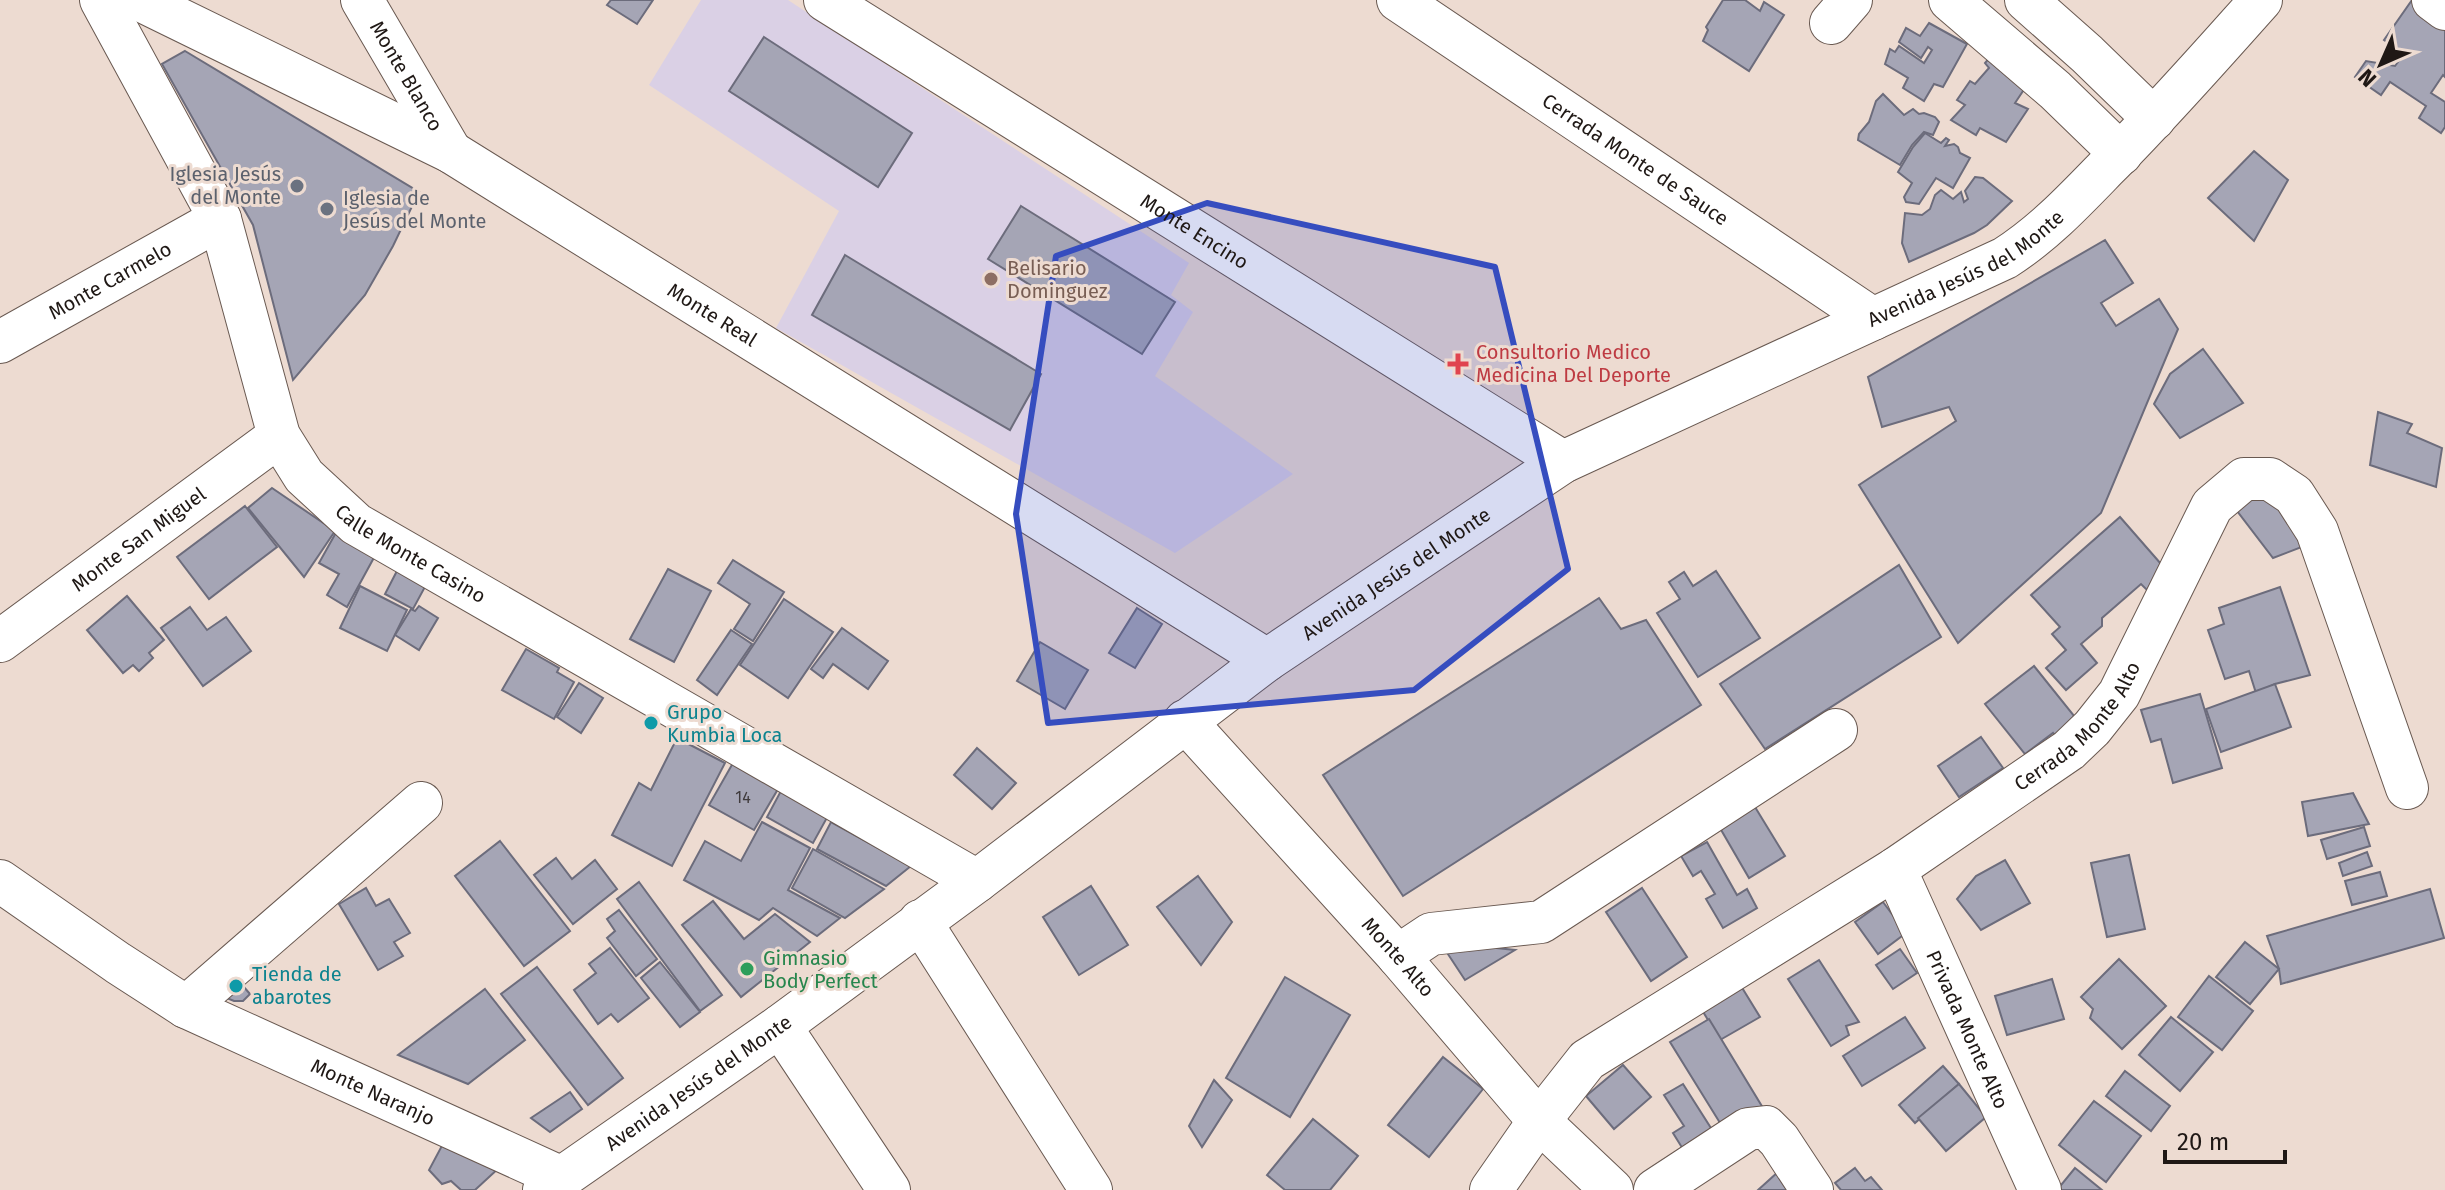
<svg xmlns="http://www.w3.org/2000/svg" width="2445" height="1190" font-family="'Fira Sans',sans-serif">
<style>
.education{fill:#dad0e5}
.building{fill:#a5a5b5;stroke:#6c6c7c;stroke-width:2}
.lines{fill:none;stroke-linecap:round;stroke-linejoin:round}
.minor-casing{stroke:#695951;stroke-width:44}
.minor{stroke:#fff;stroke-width:42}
.marked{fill:#364dbf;fill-opacity:0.2;stroke:#364dbf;stroke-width:6;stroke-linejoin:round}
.worship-dot{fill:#6b7280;stroke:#eddbd1;stroke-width:3}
.education-dot{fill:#8d6e63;stroke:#eddbd1;stroke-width:3}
.health-dot{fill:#e0444e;stroke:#eddbd1;stroke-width:3}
.culture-dot{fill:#0f9aa8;stroke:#eddbd1;stroke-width:3}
.leisure-dot{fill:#2e9e5b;stroke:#eddbd1;stroke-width:3}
.labels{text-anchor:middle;stroke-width:6;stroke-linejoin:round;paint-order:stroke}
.number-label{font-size:16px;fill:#403b3d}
.street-label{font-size:20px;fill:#1f1815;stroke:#eddbd1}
.worship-label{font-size:20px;fill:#5b616d;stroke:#eddbd1;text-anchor:end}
.education-label{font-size:20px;fill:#785e54;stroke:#eddbd1;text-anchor:start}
.health-label{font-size:20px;fill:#be3a42;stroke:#eddbd1;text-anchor:start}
.culture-label{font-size:20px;fill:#0d838f;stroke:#eddbd1;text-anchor:start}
.leisure-label{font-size:20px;fill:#27864d;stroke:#eddbd1;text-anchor:start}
</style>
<rect width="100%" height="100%" fill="#eddbd1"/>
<path class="education" d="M701 0H788L1189 263 1171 295 1193 312 1155 376 1293 474 1175 553 776 328 839 211 649 85Z"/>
<g class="building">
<path d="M611 0H653L637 24 607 5Z"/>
<path d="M1723 0H1745L1760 11 1764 2 1784 15 1749 71 1703 41 1708 30 1706 27Z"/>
<path d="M2412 0H2418L2445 18V77L2443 75 2431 93 2445 102V127L2441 133 2419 118 2426 106 2390 82 2381 95 2355 77 2366 61 2395 66 2404 54 2384 40Z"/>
<path d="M1929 23 1967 44 1943 87 1934 84 1924 101 1903 88 1908 78 1885 64 1890 49 1895 52 1899 46 1924 63 1932 50 1928 47 1921 58 1899 42 1906 28 1920 36Z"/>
<path d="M764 37 912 133 878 187 729 91Z"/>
<path d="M185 51 419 192 393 246 365 295 293 380 253 225 162 64Z"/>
<path d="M1990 57 2029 82 2015 103 2028 109 2006 142 1980 128 1976 135 1951 120 1965 105 1957 100 1970 81 1975 84 1989 68 1985 63Z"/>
<path d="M1883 94 1904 115 1913 109 1919 114 1924 113 1935 117 1939 122 1933 135 1924 132 1912 145 1900 165 1858 140 1859 134 1869 122 1876 101Z"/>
<path d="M1925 133 1941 143 1946 138 1949 140 1945 146 1954 144 1958 147 1960 153 1970 158 1953 188 1936 178 1919 204 1906 202 1904 197 1912 183 1898 172 1913 147Z"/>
<path d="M2254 151 2288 180 2254 241 2208 198Z"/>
<path d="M1975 177 1983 178 2012 201 1987 225 1974 233 1909 262 1902 243 1905 213 1922 215 1930 209 1935 195 1941 190 1953 199 1961 192 1964 202 1968 199 1965 191Z"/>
<path d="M1021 206 1175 302 1142 354 988 259Z"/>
<path d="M2105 240 2133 283 2101 303 2116 326 2159 299 2178 329 2101 513 1958 643 1859 485 1956 421 1949 407 1882 427 1868 377Z"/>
<path d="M845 255 1041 374 1010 430 812 315Z"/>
<path d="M2203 349 2243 403 2180 438 2154 404 2170 374Z"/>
<path d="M2378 412 2412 424 2407 433 2442 448 2436 487 2370 465Z"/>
<path d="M2273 487 2312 543 2273 558 2234 507Z"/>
<path d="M272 488 335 531 304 577 248 508Z"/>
<path d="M245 506 277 547 209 599 177 557Z"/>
<path d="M2120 517 2168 572 2147 590 2141 584 2102 618V626L2081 644 2097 663 2066 690 2046 668 2066 650 2052 634 2060 627 2031 595Z"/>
<path d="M338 529 377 552 347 607 327 595 339 574 319 563Z"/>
<path d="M733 560 784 592 753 641 734 629 750 604 718 583Z"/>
<path d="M1899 565 1941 637 1765 749 1720 684Z"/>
<path d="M398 569 426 585 413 609 385 594Z"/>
<path d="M668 569 711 591 674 662 630 639Z"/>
<path d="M1716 571 1760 638 1698 677 1657 613 1680 599 1669 582 1684 572 1693 586Z"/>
<path d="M360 586 407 610 387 651 340 628Z"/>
<path d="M2280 587 2310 675 2275 684 2256 693 2249 671 2225 679 2208 630 2224 624 2219 608Z"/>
<path d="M127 596 164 640 149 653 153 658 139 671 133 665 123 673 87 630Z"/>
<path d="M1599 598 1621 629 1646 620 1701 705 1403 896 1323 775Z"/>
<path d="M784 599 833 632 788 698 740 665Z"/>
<path d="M419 606 438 618 419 650 395 635 411 609 415 611Z"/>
<path d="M190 607 207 630 226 617 251 651 203 686 161 628Z"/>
<path d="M1137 608 1162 624 1135 668 1109 653Z"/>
<path d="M842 628 888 661 868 689 833 664 823 678 811 669Z"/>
<path d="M731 630 752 644 717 695 697 680Z"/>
<path d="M1040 642 1088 670 1065 709 1017 681Z"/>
<path d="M526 649 559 668 557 672 574 682 554 719 502 690Z"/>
<path d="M2034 666 2083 727 2062 744 2053 733 2025 754 1985 704Z"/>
<path d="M579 683 603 698 581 733 557 717Z"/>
<path d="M2275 684 2291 727 2221 752 2206 709Z"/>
<path d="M2200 694 2222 768 2173 783 2161 739 2151 742 2141 710Z"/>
<path d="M1981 737 2003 768 1959 797 1938 766Z"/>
<path d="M677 738 725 763 672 866 612 835 639 783 651 790Z"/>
<path d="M977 748 1016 783 992 809 954 775Z"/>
<path d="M733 763 778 789 754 830 709 805Z"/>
<path d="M782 789 829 814 813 843 767 817Z"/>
<path d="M2353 793 2369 824 2308 836 2302 802Z"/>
<path d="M1755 807 1785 856 1749 878 1720 828Z"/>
<path d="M762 822 810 848 788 890 840 918 817 936 773 908 759 920 684 880 705 841 741 861Z"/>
<path d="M831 822 911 866 886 886 817 849Z"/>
<path d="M2364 827 2370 846 2327 859 2321 840Z"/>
<path d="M500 841 570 931 524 966 455 876Z"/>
<path d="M1707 842 1737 895 1747 889 1757 908 1723 928 1706 899 1715 894 1701 871 1693 876 1681 856Z"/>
<path d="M813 849 884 889 845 918 792 888Z"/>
<path d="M2367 852 2372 866 2343 876 2339 863Z"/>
<path d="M2129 855 2145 929 2107 937 2091 863Z"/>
<path d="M556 858 572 879 595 860 617 889 573 924 534 875Z"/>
<path d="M2005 860 2030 903 1981 930 1957 899 1976 876Z"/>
<path d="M2380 872 2387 896 2352 905 2345 881Z"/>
<path d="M1198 876 1232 922 1201 965 1157 907Z"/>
<path d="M639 882 722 995 700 1011 617 899Z"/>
<path d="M1091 886 1128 945 1079 975 1043 917Z"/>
<path d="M366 888 376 906 389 899 410 933 394 942 403 956 378 970 339 904Z"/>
<path d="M1642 888 1687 957 1651 981 1606 912Z"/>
<path d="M2430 889 2444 938 2281 984 2279 969 2267 936Z"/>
<path d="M713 901 744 939 775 914 810 942 741 997 682 925Z"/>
<path d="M1883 902 1906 933 1878 954 1855 922Z"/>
<path d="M619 910 657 959 636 976 607 938 615 931 607 919Z"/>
<path d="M1440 942 1515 950 1465 980Z"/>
<path d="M2245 942 2279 969 2250 1004 2216 977Z"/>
<path d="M610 948 649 998 618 1022 611 1014 598 1024 574 990 596 973 589 964Z"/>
<path d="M1900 949 1917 973 1893 989 1876 965Z"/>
<path d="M2119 959 2166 1006 2122 1049 2090 1018 2093 1009 2081 997Z"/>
<path d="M1819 960 1859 1022 1846 1026 1849 1035 1831 1046 1788 979Z"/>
<path d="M660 962 700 1012 680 1027 641 978Z"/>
<path d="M537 967 623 1078 588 1105 501 994Z"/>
<path d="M2209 976 2253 1011 2222 1050 2178 1017Z"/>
<path d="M1285 977 1350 1015 1290 1117 1226 1078Z"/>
<path d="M237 979 250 994 243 1001H234L219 995Z"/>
<path d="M2052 979 2064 1019 2007 1035 1995 996Z"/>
<path d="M1741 986 1760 1017 1720 1040 1702 1010Z"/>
<path d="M485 989 525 1040 468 1084 398 1055Z"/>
<path d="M1905 1017 1925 1048 1862 1086 1843 1056Z"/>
<path d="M2171 1017 2213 1052 2180 1091 2139 1055Z"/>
<path d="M1709 1019 1763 1108 1725 1131 1670 1042Z"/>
<path d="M1443 1057 1483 1089 1429 1157 1388 1125Z"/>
<path d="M1623 1065 1651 1097 1614 1129 1586 1096Z"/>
<path d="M1943 1066 1959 1084 1915 1123 1899 1105Z"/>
<path d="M2125 1071 2170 1106 2151 1131 2106 1096Z"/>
<path d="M1214 1080 1232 1100 1202 1147 1189 1126Z"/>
<path d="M1683 1084 1716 1136 1686 1154 1673 1133 1684 1126 1664 1095Z"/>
<path d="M1959 1084 1986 1117 1946 1151 1918 1118Z"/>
<path d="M570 1092 582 1109 550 1132 531 1118Z"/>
<path d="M2094 1101 2141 1136 2106 1182 2059 1145Z"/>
<path d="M1313 1119 1358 1156 1330 1190H1285L1267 1175Z"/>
<path d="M445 1140 501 1166 475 1190H461L451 1181 442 1184 429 1170Z"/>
<path d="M1855 1168 1865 1181 1871 1177 1882 1190H1841L1835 1183Z"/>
<path d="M2075 1168 2102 1190H2057Z"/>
<path d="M1778 1172 1794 1190H1758Z"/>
</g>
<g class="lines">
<g class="minor-casing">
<g id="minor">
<path id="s1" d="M101 0 220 219 279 436 304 476 356 524 977 881"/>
<path id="s2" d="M140 0 451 152 1267 660"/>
<path id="s3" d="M362 0 451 152"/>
<path id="s4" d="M825 0 1563 462"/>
<path id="s5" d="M1398 0 1873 319"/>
<path d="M1950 0 2055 90 2121 154"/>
<path d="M2026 0 2087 54 2154 119"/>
<path d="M2433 0 2445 9"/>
<path d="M1831 23 1851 0"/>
<path id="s6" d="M0 342 220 219"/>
<path id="s7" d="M0 641 279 436"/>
<path id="s8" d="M1185 721 1398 956 1539 1121 1612 1190"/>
<path id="s9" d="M1895 869 2040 1190"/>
<path id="s10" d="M0 881 118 963 186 1007 560 1177"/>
<path d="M920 921 1091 1190"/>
<path d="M1398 956 1431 934 1541 922 1836 730"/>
<path d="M186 1007 421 803"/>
<path d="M780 1026 889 1190"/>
<path id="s11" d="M544 1190 780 1026 977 881 1267 660 1563 462 2005 258C2044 233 2074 201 2106 168 2160 114 2210 57 2261 0"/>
<path id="s12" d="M1491 1190 1539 1121 1587 1060 1895 869 2069 750 2092 728 2119 694 2212 506 2244 479H2270L2294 495 2317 531 2407 788"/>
<path d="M1655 1190 1748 1129 1766 1127 1779 1140 1812 1190"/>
</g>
</g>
<use href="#minor" class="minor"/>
</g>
<path class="marked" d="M1207 203 1495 267 1568 569 1414 690 1048 723 1016 514 1056 256Z"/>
<g class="worship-dot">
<circle cx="297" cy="186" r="8"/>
<circle cx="327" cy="209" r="8"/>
</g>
<circle class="education-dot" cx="991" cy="279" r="8"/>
<path class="health-dot" d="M1454 352h8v8h8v8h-8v8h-8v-8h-8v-8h8z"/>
<g class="culture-dot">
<circle cx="651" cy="723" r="8"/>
<circle cx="236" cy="986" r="8"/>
</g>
<circle class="leisure-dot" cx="747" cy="969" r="8"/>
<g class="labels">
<g class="number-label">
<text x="743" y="803">14</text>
</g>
<g class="street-label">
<text dy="7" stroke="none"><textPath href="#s3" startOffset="88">Monte Blanco</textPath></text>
<text dy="7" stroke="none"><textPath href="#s5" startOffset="286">Cerrada Monte de Sauce</textPath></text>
<text dy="7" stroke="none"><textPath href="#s4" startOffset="436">Monte Encino</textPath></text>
<text dy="7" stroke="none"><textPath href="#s11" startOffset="1700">Avenida Jesús del Monte</textPath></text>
<text dy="7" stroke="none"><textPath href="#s6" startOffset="126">Monte Carmelo</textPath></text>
<text dy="7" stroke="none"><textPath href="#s2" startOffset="654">Monte Real</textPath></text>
<text dy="7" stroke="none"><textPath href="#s7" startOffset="172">Monte San Miguel</textPath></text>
<text dy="7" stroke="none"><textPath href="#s1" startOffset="654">Calle Monte Casino</textPath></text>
<text dy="7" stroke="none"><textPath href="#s11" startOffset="1052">Avenida Jesús del Monte</textPath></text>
<text dy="7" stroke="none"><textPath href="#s12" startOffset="758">Cerrada Monte Alto</textPath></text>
<text dy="7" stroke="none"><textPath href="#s8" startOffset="318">Monte Alto</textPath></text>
<text dy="7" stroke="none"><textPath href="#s9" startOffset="176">Privada Monte Alto</textPath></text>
<text dy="7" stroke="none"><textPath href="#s11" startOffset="188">Avenida Jesús del Monte</textPath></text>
<text dy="7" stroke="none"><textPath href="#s10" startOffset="430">Monte Naranjo</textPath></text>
</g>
<g class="worship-label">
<text x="281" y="181">Iglesia Jesús<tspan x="281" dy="23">del Monte</tspan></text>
<text x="343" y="205" text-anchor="start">Iglesia de<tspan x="343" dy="23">Jesús del Monte</tspan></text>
</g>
<g class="education-label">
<text x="1007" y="275">Belisario<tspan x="1007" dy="23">Dominguez</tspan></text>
</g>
<g class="health-label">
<text x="1476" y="359">Consultorio Medico<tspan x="1476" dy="23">Medicina Del Deporte</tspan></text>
</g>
<g class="culture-label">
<text x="667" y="719">Grupo<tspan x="667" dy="23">Kumbia Loca</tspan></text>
<text x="252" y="981">Tienda de<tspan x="252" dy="23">abarotes</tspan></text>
</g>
<g class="leisure-label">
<text x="763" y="965">Gimnasio<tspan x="763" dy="23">Body Perfect</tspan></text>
</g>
</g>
<g transform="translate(2381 64) rotate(225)" stroke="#eddbd1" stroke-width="6" paint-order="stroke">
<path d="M0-6L14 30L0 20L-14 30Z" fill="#1f1815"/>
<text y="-12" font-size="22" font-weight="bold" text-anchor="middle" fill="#1f1815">N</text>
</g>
<path d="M2165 1150v12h120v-12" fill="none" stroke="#1f1815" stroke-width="4"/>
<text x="2177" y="1150" font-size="24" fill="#1f1815" stroke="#eddbd1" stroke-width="6" paint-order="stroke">20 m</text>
</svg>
